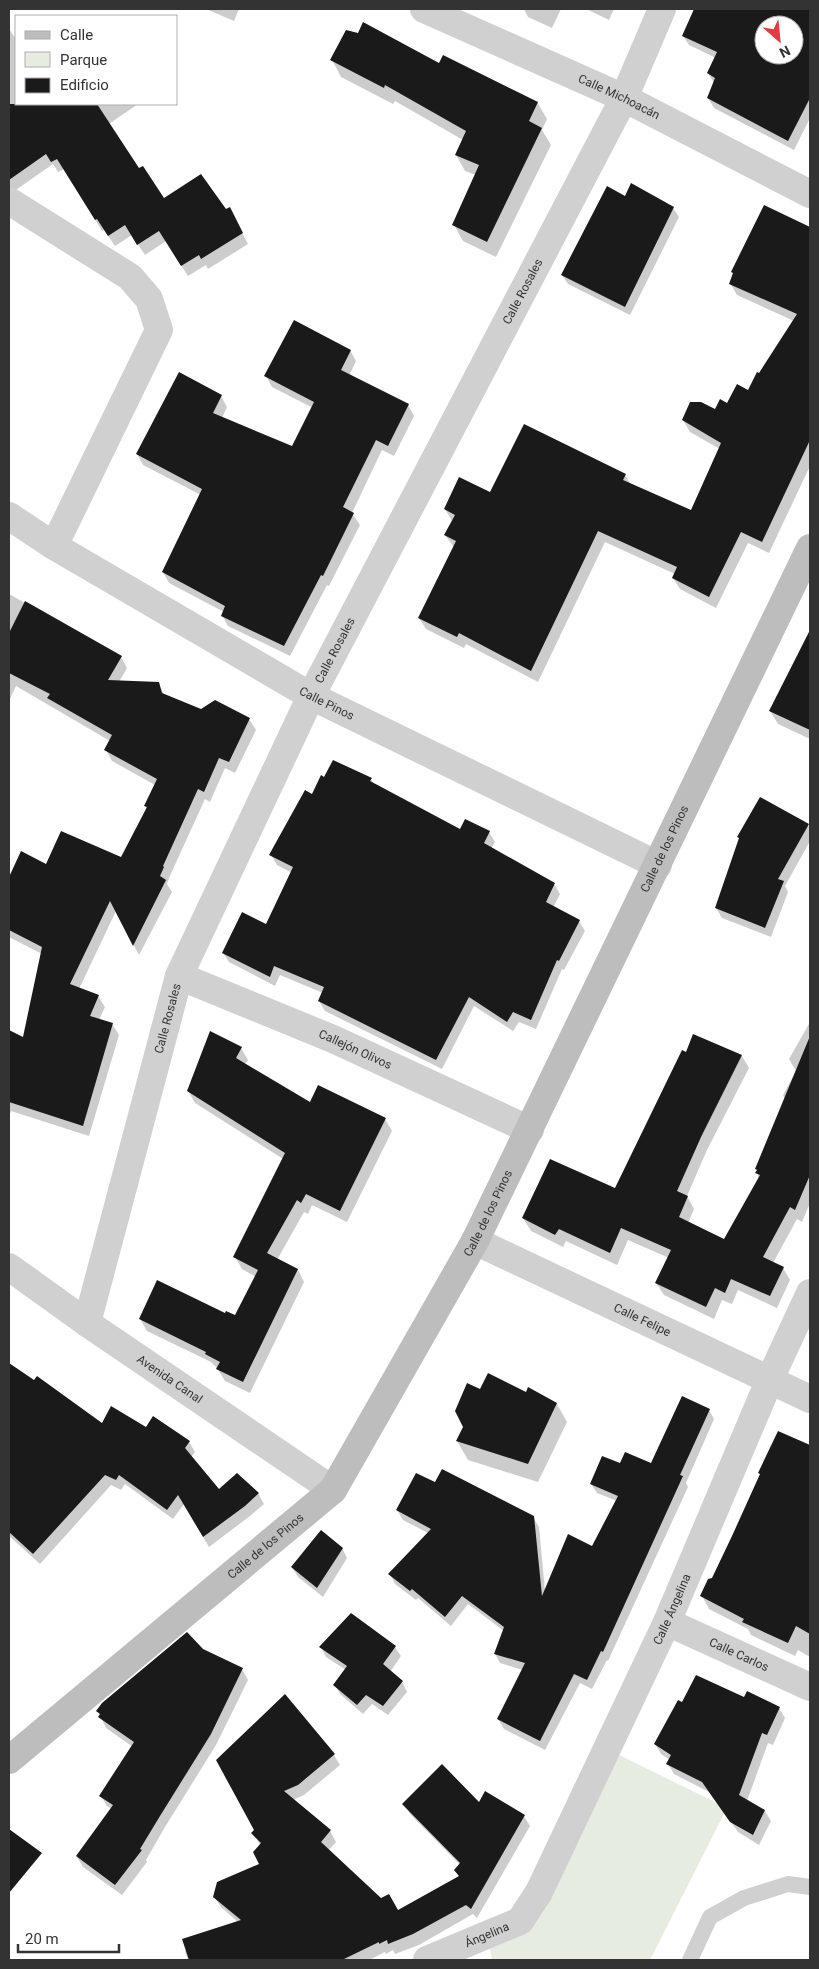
<svg xmlns="http://www.w3.org/2000/svg" width="819" height="1969" font-family="Roboto,sans-serif">
<style>
.green{fill:#e6ecdf}
.shadow{fill:#0003;fill-rule:evenodd}
.building{fill:#1a1a1a;fill-rule:evenodd}
.lines{fill:none;stroke-linecap:round;stroke-linejoin:round}
.lane{stroke:#d0d0d0;stroke-width:16}
.street{stroke:#d0d0d0;stroke-width:28}
.secondary{stroke:#bdbdbd;stroke-width:28}
.labels{text-anchor:middle;stroke-width:5;stroke-linejoin:round;paint-order:stroke}
.street-label{font-size:12px;fill:#333;stroke:#fff}
</style>
<rect width="100%" height="100%" fill="#fff"/>
<path class="green" d="M605 1748 727 1808 650 1960H492L488 1938 514 1922Z"/>
<g class="shadow">
<path d="M206 9H239L234 21Z"/>
<path d="M524 9H561L552 28 528 17Z"/>
<path d="M586 9H614L609 20Z"/>
<path d="M699 9H810V118L794 150 714 108 708 98 714 83 708 73 716 58 689 45 683 36ZM764 25H794V55H764Z"/>
<path d="M9 29 16 39V104H138L109 124 139 170 163 199 226 211 235 220 248 244 208 269 206 265 188 276 166 241 145 255 132 235 115 246 104 230 102 231 64 169 58 172 53 164 10 194 9 193Z"/>
<path d="M332 60 439 64 537 102 547 119 542 130 551 145 496 257 463 241 454 225 476 175 465 171 456 155 463 140 395 101 393 104 341 77Z"/>
<path d="M625 198 673 208 679 217 630 315 568 284 562 275Z"/>
<path d="M765 207 810 228V466L769 553 748 543 716 608 680 589 673 578 675 574 605 542 538 682 466 644 464 648 426 629 419 618 454 547 445 535 452 521 445 509 490 494 625 475 631 485 691 512 720 449 690 432 683 420 716 410 749 392 794 321 737 295 730 283Z"/>
<path d="M350 350 356 361 349 376 408 405 414 416 394 456 382 450 352 513 360 525 329 586 327 585 290 656 228 626 222 615 224 612 169 583 163 572 201 495 143 465 137 454 221 396 227 407 222 418 293 448 313 408 272 387 266 376Z"/>
<path d="M9 594 121 657 127 668 119 682 158 683 165 696 202 710 249 719 256 730 235 773 225 768 210 802 205 799 169 878 167 884 172 892 139 955 116 911 79 989 98 996 105 1007 99 1020 112 1024 119 1035 89 1136 11 1111 9 1117V1031L24 1039 42 954 9 937V880L22 853 46 866 122 859 147 809 145 806 155 785 112 761 106 750 110 741 16 686 9 701Z"/>
<path d="M810 630V739L778 724 770 711Z"/>
<path d="M371 779 374 785 460 831 489 832 495 842 491 849 554 884 560 894 553 908 579 921 585 931 564 970 562 969 536 1029 519 1022 513 1031 474 1006 442 1069 325 1011 319 1001 323 993 280 975 275 986 229 962 223 953 266 925 292 873 277 865 271 855 313 795Z"/>
<path d="M808 825 810 829V841L785 886 788 892 771 937 722 918 716 908Z"/>
<path d="M810 1022V1203L802 1222 797 1219 773 1263 783 1268 790 1280 777 1308 738 1290 732 1304 722 1300 714 1319 664 1295 656 1283 669 1258 628 1240 617 1265 566 1241 563 1247 531 1231 523 1218 615 1190 687 1054 742 1056 749 1068 707 1150 687 1196 694 1209 688 1223 725 1240 759 1178 757 1173 785 1099 783 1095 796 1071 789 1059Z"/>
<path d="M241 1048 248 1060 245 1064 310 1103 385 1119 392 1131 347 1222 312 1205 308 1214 304 1212 277 1260 298 1270 304 1282 250 1393 225 1381 217 1368 211 1362 147 1331 140 1319 226 1315 235 1317 256 1277 242 1269 235 1257 283 1159 195 1103 188 1091Z"/>
<path d="M9 1365 102 1425 147 1429 189 1442 195 1452 191 1457 219 1491 258 1493 264 1504 250 1516 209 1547 184 1504 173 1519 125 1484 121 1490 111 1485 40 1564 9 1536Z"/>
<path d="M481 1390 557 1404 567 1422 538 1482 468 1460 457 1441Z"/>
<path d="M709 1410 714 1419 686 1483 688 1487 608 1661 607 1660 592 1689 580 1683 545 1750 504 1729 498 1719 523 1670 500 1663 495 1654 504 1631 468 1604 451 1626 418 1598 416 1600 395 1584 390 1574 428 1533 403 1520 397 1510 436 1484 533 1517 539 1527 545 1591 593 1548 617 1501 597 1493 591 1484 620 1465 652 1464Z"/>
<path d="M779 1432 810 1446V1657L798 1650 795 1656 751 1635 748 1629 709 1609 702 1596 712 1579 761 1476 759 1473Z"/>
<path d="M342 1548 347 1558 323 1597 298 1577 292 1567Z"/>
<path d="M321 1647H395L401 1656 390 1672 402 1682 407 1692 388 1715 372 1704 363 1714 340 1694 335 1685 346 1670 326 1657Z"/>
<path d="M203 1650 242 1669 248 1680 216 1745 165 1827 146 1860 147 1862 122 1895 83 1867 77 1857 112 1809 107 1806 101 1796 133 1747 106 1728 98 1711Z"/>
<path d="M745 1699 779 1708 785 1718 773 1745 768 1743 747 1801 765 1811 771 1821 759 1845 738 1832 709 1792 674 1774 668 1764 670 1760 661 1754 655 1744 683 1704Z"/>
<path d="M334 1755 340 1765 304 1795 293 1800 330 1831 336 1842 328 1851 381 1899 398 1911 459 1877 455 1870 460 1865 410 1814 404 1804H479L524 1816 530 1826 477 1918 473 1914 419 1945 395 1954 393 1950 386 1954 385 1952 369 1960H188L185 1951 238 1922 221 1907 214 1896 260 1865V1845L253 1833 255 1830 218 1761Z"/>
</g>
<g class="building">
<path d="M694 9H810V98L788 141 707 98 715 78 707 73 717 52 682 36ZM764 25H794V55H764Z"/>
<path d="M363 22 439 63 443 55 538 102 529 121 542 128 487 242 452 225 479 165 455 155 466 131 385 85 384 88 330 60 346 30 358 33Z"/>
<path d="M9 104H97L139 168 143 166 164 198 201 174 226 209 230 207 243 233 201 259 199 255 181 266 159 231 137 245 125 225 108 236 97 219 95 220 57 159 51 162 46 154 9 180Z"/>
<path d="M631 183 674 207 625 307 561 275 607 186 625 196Z"/>
<path d="M764 205 810 227V440L762 542 741 532 709 597 672 578 677 567 598 531 531 671 459 633 457 637 418 618 456 541 444 535 455 515 444 509 459 477 490 492 524 424 626 474 623 480 691 510 721 443 682 420 690 402H701L715 409 720 399 727 403 737 384 748 390 757 372 759 373 797 314 729 284 733 273 731 272Z"/>
<path d="M294 320 351 350 341 370 409 404 388 446 376 440 343 507 354 513 323 576 321 575 284 646 221 616 225 606 162 572 202 489 136 454 179 372 222 395 213 413 292 446 314 402 264 376Z"/>
<path d="M25 601 122 656 108 680 159 682 162 693 201 709 215 700 250 718 229 762 219 758 204 792 198 789 163 866 164 867 160 876 166 880 133 946 110 901 70 984 99 995 90 1016 113 1023 83 1126 9 1102V1030L23 1037 42 947 9 930V877L21 851 46 864 61 831 121 857 147 807 144 806 157 779 104 750 112 735 47 698 50 694 9 673V633Z"/>
<path d="M810 630V730L769 711Z"/>
<path d="M333 760 372 778 370 781 460 829 465 819 490 831 484 843 555 883 546 902 580 920 559 961 557 960 531 1020 513 1012 507 1022 469 997 436 1060 318 1001 324 987 274 966 270 977 222 953 242 912 266 924 293 867 269 855 305 790 312 794 321 775 324 777Z"/>
<path d="M760 797 809 824 778 879 784 881 765 928 715 908 739 838 737 837Z"/>
<path d="M210 1031 242 1047 236 1058 310 1102 318 1085 386 1118 340 1211 306 1194 301 1203 297 1200 267 1253 298 1269 243 1382 216 1369 220 1362 205 1354 206 1352 139 1319 157 1280 225 1313 226 1311 235 1315 258 1270 233 1257 285 1153 187 1091Z"/>
<path d="M693 1034 742 1055 701 1137 677 1191 688 1196 679 1217 724 1239 760 1175 755 1173 757 1170 755 1169 810 1036V1175L795 1210 790 1207 763 1257 784 1267 770 1296 731 1279 725 1293 715 1288 706 1307 655 1283 671 1250 621 1228 610 1253 559 1229 555 1235 522 1218 550 1159 615 1188 682 1050 686 1052Z"/>
<path d="M9 1363 34 1380 37 1376 102 1423 111 1406 146 1427 153 1416 190 1441 185 1448 219 1489 237 1473 259 1493 245 1506 203 1537 178 1495 167 1510 119 1475 116 1480 105 1475 33 1554 9 1532Z"/>
<path d="M488 1373 526 1392 528 1387 557 1403 528 1464 456 1441 463 1427 455 1411 467 1383 480 1389Z"/>
<path d="M682 1396 710 1409 680 1475 683 1476 603 1652 601 1651 587 1680 574 1674 540 1741 497 1719 525 1663 494 1654 504 1627 462 1596 445 1617 412 1589 410 1591 388 1574 431 1529 396 1510 416 1473 435 1482 442 1469 534 1516 542 1596 568 1534 592 1546 618 1496 590 1484 602 1456 620 1463 625 1452 651 1463Z"/>
<path d="M778 1431 810 1445V1634L796 1626 788 1643 742 1622 744 1619 700 1596 708 1579 712 1578 732 1536 760 1474 758 1473Z"/>
<path d="M321 1530 343 1548 317 1588 291 1567Z"/>
<path d="M351 1613 396 1646 383 1664 403 1681 383 1706 366 1695 357 1705 333 1685 347 1666 319 1647Z"/>
<path d="M187 1632 203 1649 243 1668 211 1734 160 1816 140 1849 142 1850 115 1885 76 1856 113 1805 99 1796 134 1742 98 1717 100 1714 96 1711 102 1703Z"/>
<path d="M696 1675 744 1697 747 1691 780 1707 767 1735 762 1733 739 1795 765 1810 753 1835 730 1822 702 1782 666 1764 671 1755 654 1744 678 1700 682 1702Z"/>
<path d="M285 1694 335 1754 298 1785 284 1791 331 1830 321 1842 381 1898 389 1894 398 1910 459 1876 454 1870 460 1863 402 1804 442 1764 479 1802 485 1791 525 1815 471 1909 466 1905 413 1934 388 1944 387 1940 379 1944V1942L342 1960H189L182 1939 241 1920 213 1897 217 1882 259 1864 253 1852 261 1843 251 1833 254 1830 216 1760Z"/>
<path d="M9 1829 42 1853 9 1893Z"/>
</g>
<g class="lines">
<path class="lane" d="M690 1960 710 1917 744 1898 788 1884 810 1887"/>
<g class="street">
<path id="s1" d="M424 9 624 98 810 194"/>
<path d="M9 201 130 277 149 299 159 330 54 546"/>
<path id="s2" d="M9 516 54 546 311 696 658 865"/>
<path id="s3" d="M179 976 333 1039 530 1130"/>
<path id="s4" d="M475 1241 810 1399"/>
<path id="s5" d="M9 1267 87 1323 333 1490"/>
<path id="s6" d="M87 1323 179 976 311 696 624 98 662 9"/>
<path id="s7" d="M667 1622 810 1687"/>
<path id="s8" d="M427 1960 520 1921 539 1892 667 1622 770 1379 810 1293"/>
</g>
<path class="secondary" id="s9" d="M9 1760 333 1490 475 1241 810 548"/>
</g>
<g class="labels">
<g class="street-label">
<text dy="4" stroke="none"><textPath href="#s1" startOffset="214">Calle Michoacán</textPath></text>
<text dy="4" stroke="none"><textPath href="#s6" startOffset="1125">Calle Rosales</textPath></text>
<text dy="4" stroke="none"><textPath href="#s6" startOffset="720">Calle Rosales</textPath></text>
<text dy="4" stroke="none"><textPath href="#s2" startOffset="369">Calle Pinos</textPath></text>
<text dy="4" stroke="none"><textPath href="#s9" startOffset="1144">Calle de los Pinos</textPath></text>
<text dy="4" stroke="none"><textPath href="#s6" startOffset="315">Calle Rosales</textPath></text>
<text dy="4" stroke="none"><textPath href="#s3" startOffset="191">Callejón Olivos</textPath></text>
<text dy="4" stroke="none"><textPath href="#s9" startOffset="739">Calle de los Pinos</textPath></text>
<text dy="4" stroke="none"><textPath href="#s4" startOffset="185">Calle Felipe</textPath></text>
<text dy="4" stroke="none"><textPath href="#s5" startOffset="196">Avenida Canal</textPath></text>
<text dy="4" stroke="none"><textPath href="#s9" startOffset="334">Calle de los Pinos</textPath></text>
<text dy="4" stroke="none"><textPath href="#s8" startOffset="448">Calle Ángelina</textPath></text>
<text dy="4" stroke="none"><textPath href="#s7" startOffset="79">Calle Carlos</textPath></text>
<text dy="4" stroke="none"><textPath href="#s8" startOffset="65">Ángelina</textPath></text>
</g>
</g>
<rect width="819" height="1969" fill="none" stroke="#333333" stroke-width="20"/>
<rect x="15" y="15" width="162" height="90" fill="#ffffff" stroke="#adadad"/>
<rect x="25" y="31" width="25" height="8" fill="#bdbdbd" stroke="#adadad"/>
<text x="60" y="40" font-size="15" fill="#333333">Calle</text>
<rect x="25" y="52" width="25" height="15" fill="#e6ecdf" stroke="#adadad"/>
<text x="60" y="65" font-size="15" fill="#333333">Parque</text>
<rect x="25" y="78" width="25" height="15" fill="#1a1a1a" stroke="#adadad"/>
<text x="60" y="90" font-size="15" fill="#333333">Edificio</text>
<g transform="translate(779 40) rotate(153)"><circle r="24" fill="#ffffff" stroke="#adadad"/>
<path d="M0-4L9 19L0 12L-9 19Z" fill="#e63946"/>
<text y="-8" font-size="14" font-weight="bold" text-anchor="middle" fill="#333333">N</text>
</g>
<path d="M18 1944v8h101v-8" fill="none" stroke="#333333" stroke-width="2.5"/>
<text x="25" y="1944" font-size="15" fill="#333333" stroke="#ffffff" stroke-width="4" paint-order="stroke">20 m</text>
</svg>
